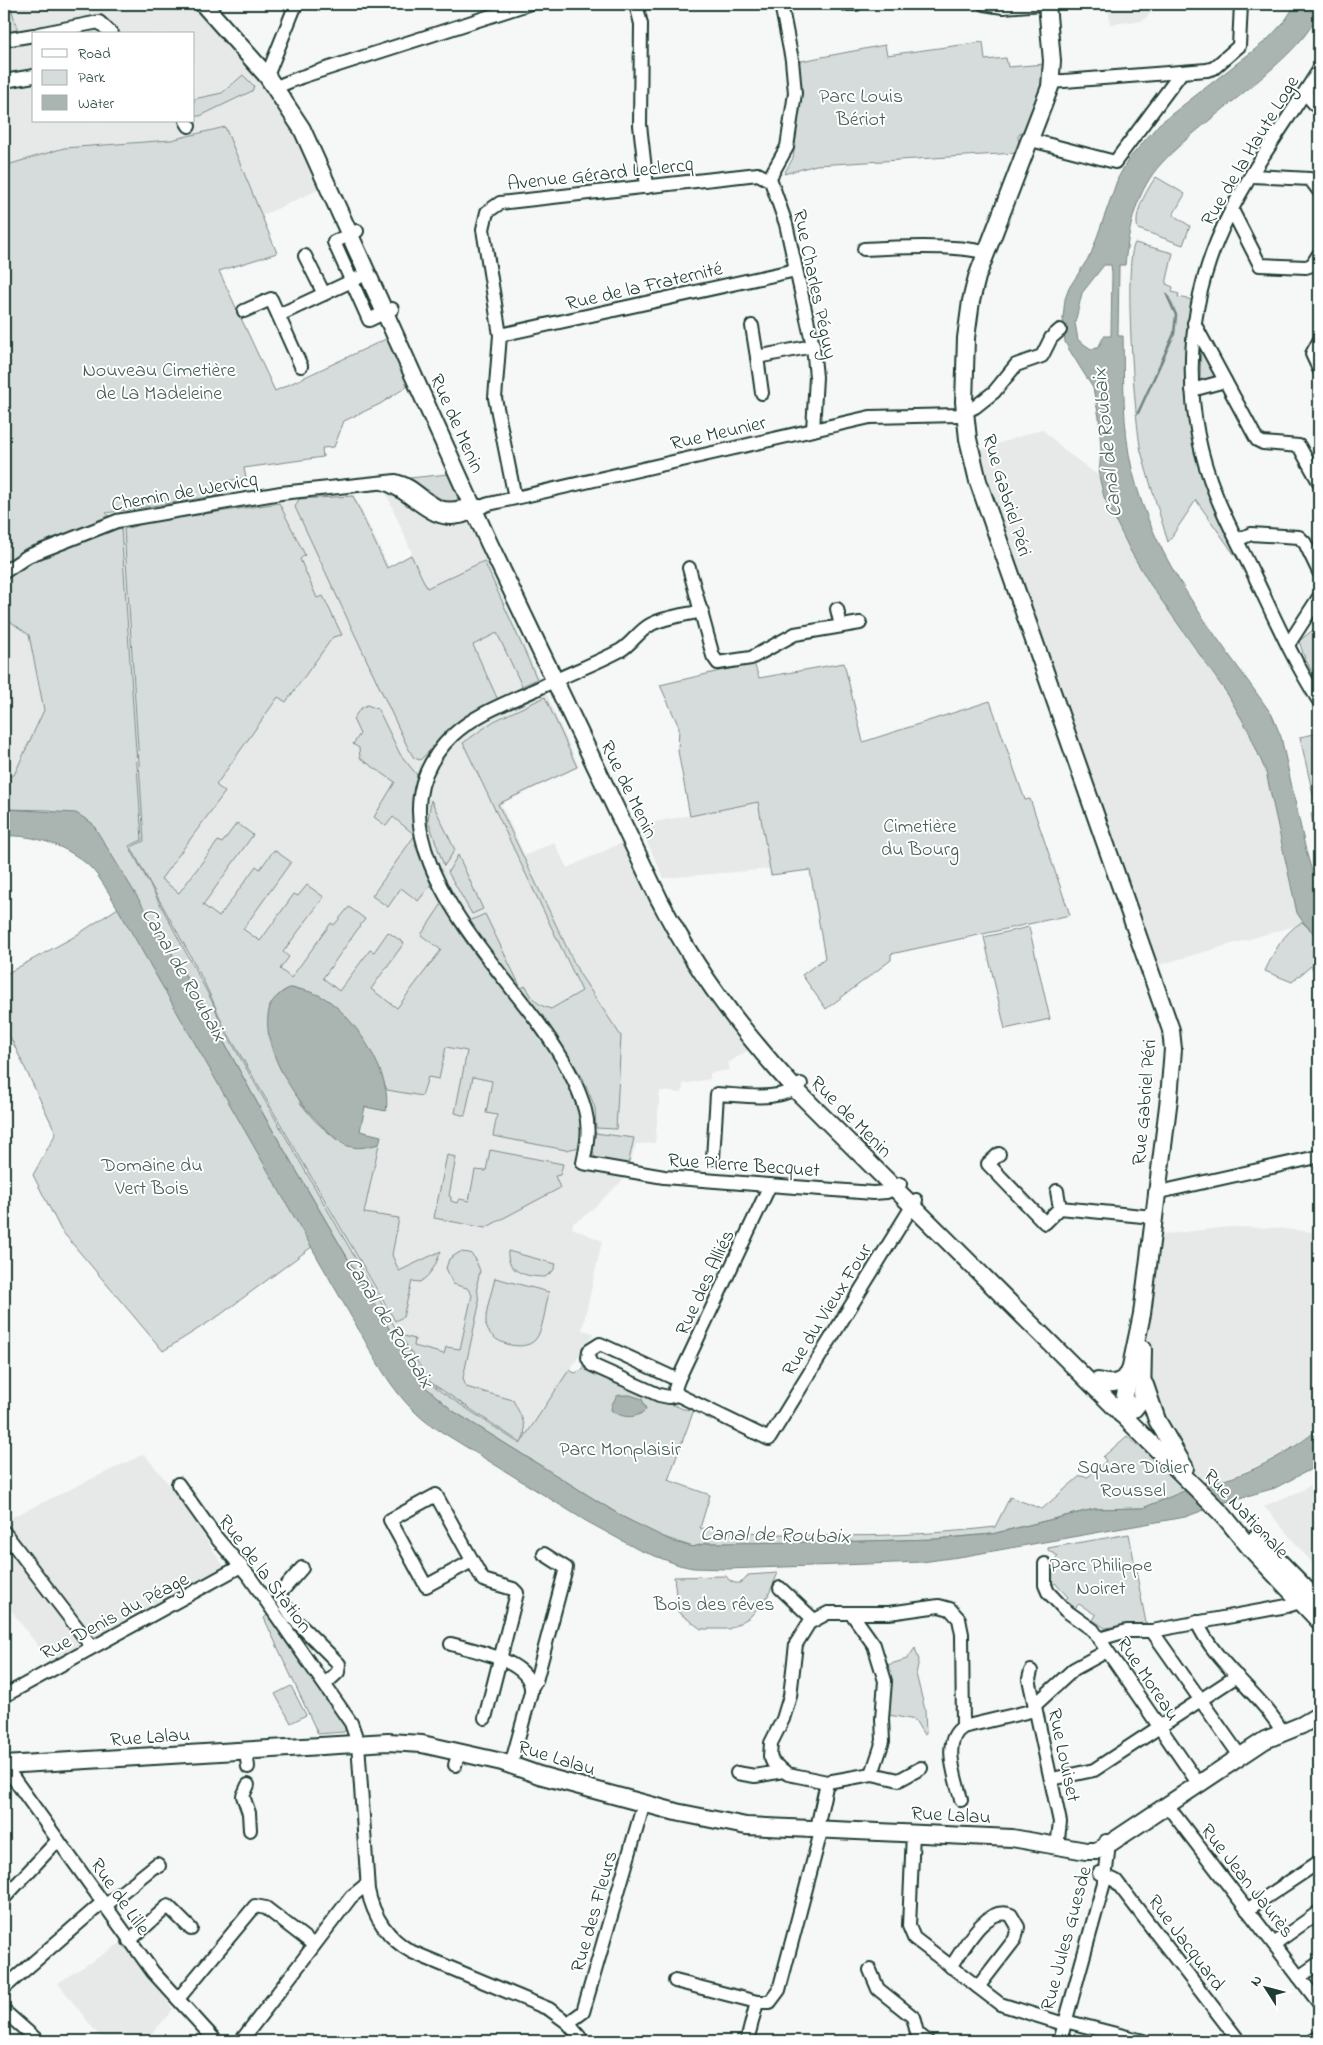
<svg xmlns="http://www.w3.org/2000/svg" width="1323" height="2045" font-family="'Indie Flower',sans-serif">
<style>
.built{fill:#e6e9e8;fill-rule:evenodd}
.green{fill:#d6dcdb;stroke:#7a8c88}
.water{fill:#aab5b1;stroke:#72857f;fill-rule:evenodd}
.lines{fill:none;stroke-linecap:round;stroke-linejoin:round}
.stream{stroke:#72857f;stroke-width:2.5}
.minor-casing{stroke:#1f3d34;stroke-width:16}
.major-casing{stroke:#1f3d34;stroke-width:20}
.minor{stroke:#fff;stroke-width:12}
.major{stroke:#fff;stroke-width:16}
.labels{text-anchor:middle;stroke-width:4;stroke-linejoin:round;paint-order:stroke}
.park-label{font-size:20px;fill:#445d55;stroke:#fff}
.street-label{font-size:20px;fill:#1f3d34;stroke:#fff}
.water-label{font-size:21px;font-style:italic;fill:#49615a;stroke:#fff}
</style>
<rect width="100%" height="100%" fill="#f6f7f7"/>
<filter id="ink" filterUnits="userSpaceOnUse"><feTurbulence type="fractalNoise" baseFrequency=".02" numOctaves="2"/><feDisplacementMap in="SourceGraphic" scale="10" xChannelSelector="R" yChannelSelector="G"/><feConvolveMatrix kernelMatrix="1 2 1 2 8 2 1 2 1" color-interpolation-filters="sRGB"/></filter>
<g filter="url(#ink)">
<g class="built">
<path d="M4 4H194L277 97 320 189 261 216 224 127 171 140 64 148 4 166ZM34 34H194V121H34Z"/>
<path d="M1108 4H1187L1159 6 1142 21 1110 24Z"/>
<path d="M1042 429 1069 454 1099 476 1110 510 1150 584 1239 712 1266 772 1293 899 1302 922 1295 926 1155 966 987 489 977 451Z"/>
<path d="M384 488 468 518 579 767 501 804 525 856 554 842 567 868 624 842 722 1013 748 1050 728 1063 730 1070 710 1073V1079L683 1084 682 1093 660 1091 655 1143 636 1144 626 1177 586 1215 573 1223 572 1228 602 1241 582 1330 594 1333 521 1444 440 1391 429 1383 419 1369 222 1026 213 1003 129 846 121 527 148 519 353 493 389 567 412 553Z"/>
<path d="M4 617 29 635 44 710 14 775 4 778Z"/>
<path d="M758 802 770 869 664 878 639 825Z"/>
<path d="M1229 1227 1277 1228 1319 1233V1428L1308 1438 1264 1463 1216 1483 1206 1482 1196 1473 1179 1451 1150 1383 1145 1357 1158 1235Z"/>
<path d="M144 1454 172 1488 227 1571 51 1663 4 1601V1521Z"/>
<path d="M1319 1480V1571L1264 1506 1301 1491Z"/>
<path d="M124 1941 173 2009 146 2041H103L58 1983Z"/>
</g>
<g class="green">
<path d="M4 4H10L18 31 4 34Z"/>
<path d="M983 42 985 60 1006 58 1008 67 1045 64C1040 88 1036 118 1018 136L1019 146 1016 153 816 165 784 174 793 158 802 93 796 62 885 45 887 55Z"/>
<path d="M243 75 254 86 252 91 200 116H194V99L222 93Z"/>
<path d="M225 127 277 253 219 271 275 391 388 338 408 379V386L380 404 344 421 334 447 322 448 323 457 244 468 246 478 227 481 229 494 106 513 121 527 142 840 129 846 213 1003 222 1026 419 1369 429 1383 440 1391 520 1444 569 1370 575 1373 588 1367 683 1409 694 1410 668 1480 710 1495 700 1528C798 1538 898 1539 995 1527L1010 1497 1042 1509 1080 1476 1088 1477 1106 1461 1103 1457 1127 1436 1139 1447 1142 1445 1188 1490 1143 1508 1094 1509 992 1534 936 1539 766 1544 707 1543 693 1547 655 1534 623 1517 453 1411 421 1383 266 1119 203 1004 151 920 51 810 4 809V778L14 775 44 710 29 635 4 617V166L64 148 171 140Z"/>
<path d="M1156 177 1185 194 1173 215 1190 226 1183 245 1138 229C1133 214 1147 189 1156 177Z"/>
<path d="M1135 243 1173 253 1166 284 1173 287 1172 292 1179 294 1178 297 1193 300 1186 357 1192 426 1248 574 1196 500 1168 542 1165 532C1157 505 1148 478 1141 451 1135 424 1123 261 1135 243Z"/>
<path d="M1201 345 1216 376 1214 379 1201 381 1200 379Z"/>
<path d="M448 474 459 496 455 502 448 504 410 478Z"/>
<path d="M353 496 387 568 411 555 427 588 484 561 537 679 522 686 497 633 473 645 498 700 465 716 420 760 414 758 408 748 295 507 299 499Z"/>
<path d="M279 503 305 555 300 559 317 598 323 596 342 635 333 637 286 702 278 697 216 785 225 792 161 879 179 893 218 841 222 843 237 823 253 835 203 905 219 917 256 866 260 869 274 850 291 862 243 929 260 941 294 894 298 896 307 885 324 897 283 952 289 957 280 969 291 978 331 923 334 925 349 907 365 919 323 978 339 991 370 950 374 952 388 932 404 943 371 989 397 1008 441 950 421 935 443 902C450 913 455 925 462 936 498 991 572 1054 581 1120 582 1129 581 1138 580 1147L566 1150 493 1136 497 1115 486 1113 492 1081 473 1077 465 1116 455 1113 467 1051 446 1047 439 1079 428 1077 422 1096 387 1090 376 1063 329 1001 299 989 289 988 282 992 270 1006V1032L301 1104 315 1121 337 1140 362 1147 379 1144 364 1213 399 1218 392 1255 399 1271 441 1251C436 1264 432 1274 420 1282L412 1281 403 1317 395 1321 223 1025C199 963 160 906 131 847L144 841 124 529 150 522Z"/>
<path d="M1319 625V684L1305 659 1299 641Z"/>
<path d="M754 663 759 678 844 663 863 742 990 701 1025 800 1030 799 1070 915 891 954V960L826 1009 802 975 825 958 810 870 771 875 758 802 690 816 678 751 679 727 660 685Z"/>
<path d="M545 697 577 767 498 804 579 973 621 1036 616 1129 596 1128 595 1108 584 1080 558 1040 467 922 485 914 521 988 526 986C532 998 536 1005 551 1009L582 991 463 743 494 721Z"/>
<path d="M367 705 378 709 400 754 417 775 418 781 414 807 417 840 415 845 431 885 418 901 401 888 388 907 372 896 415 835 393 817 386 826 374 817 395 782 360 758 359 748 353 744 360 734 353 719 360 709Z"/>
<path d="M1319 733V863L1311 813 1316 808 1300 737Z"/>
<path d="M431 800 455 850 444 866 428 820Z"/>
<path d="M458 855 483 909 472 914 448 872Z"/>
<path d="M118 908 313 1246 220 1315 163 1351 61 1230 33 1175 56 1133 4 1024V975L72 938Z"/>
<path d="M1302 922 1319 938V983L1311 966 1292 982 1265 971C1274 952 1283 933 1302 922Z"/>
<path d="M1029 927 1050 1019 1005 1029 984 937Z"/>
<path d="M595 1133 634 1138 628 1165 598 1159 594 1156 592 1146Z"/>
<path d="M490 1150 563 1164 560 1175 555 1176 560 1188 485 1228 434 1218 447 1155 456 1157 449 1196 451 1197V1201L457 1203 460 1199 469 1201 475 1170 486 1171Z"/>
<path d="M508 1251 556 1264 553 1271 545 1277C526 1277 506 1272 508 1251Z"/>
<path d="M460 1252 470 1253 475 1258 480 1271 477 1284 479 1305 463 1378 466 1387 513 1400C520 1415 530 1427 521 1443L430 1382 400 1335 415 1339 414 1346 444 1354 446 1347 460 1349 472 1295 467 1288 453 1284 446 1268 449 1259Z"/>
<path d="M495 1278 549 1292C546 1303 543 1332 535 1340 523 1353 488 1343 486 1324 485 1310 492 1292 495 1278Z"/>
<path d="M1129 1534 1146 1623 1105 1628 1093 1620 1096 1615 1079 1604 1074 1609 1064 1601 1068 1597 1055 1583 1050 1587 1051 1567 1058 1556 1048 1550V1548Z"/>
<path d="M778 1573 768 1596 750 1617 729 1629H701L678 1612 674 1577 726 1576 729 1580C737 1586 744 1583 748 1575Z"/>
<path d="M269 1613 347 1727 344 1732 318 1734 264 1618Z"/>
<path d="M915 1648 919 1660 916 1674 925 1710 926 1734 924 1735 915 1720 884 1714 888 1711 891 1689 888 1669 884 1666 907 1659Z"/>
<path d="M291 1686 306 1715 291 1723 275 1694Z"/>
</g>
<g class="water">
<path d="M1296 4H1319C1319 52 1181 129 1150 178 1133 205 1128 234 1125 265H1119L1118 336H1123C1124 380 1122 426 1132 469 1154 563 1218 637 1272 715L1281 737 1306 851 1319 895V938L1303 922 1297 913 1266 772 1248 730 1228 695 1150 584 1131 552 1104 497 1099 476 1101 450 1099 417 1093 388 1070 351 1065 342 1063 318 1065 299 1069 288 1091 254 1118 178 1128 160 1159 124 1267 40 1284 22ZM1104 265H1111L1112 273 1111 336H1104L1098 348 1091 349 1078 340 1075 323 1082 293Z"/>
<path d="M4 809 76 813 92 823 203 1004 266 1119 421 1383 453 1411 623 1517 674 1542 693 1547 707 1543 829 1542 936 1539 992 1534 1094 1509 1143 1508 1206 1482C1235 1484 1298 1448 1319 1428V1465L1275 1488 1226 1502 1185 1517 965 1556 922 1562 727 1569 693 1568 679 1565 639 1550 586 1521 429 1424C393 1397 374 1356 352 1318L113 900C107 890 101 879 93 870 71 847 35 834 4 836Z"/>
<path d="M289 988C303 989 318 993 329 1001 357 1021 393 1076 386 1111L365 1107 360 1131 381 1136 379 1144C370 1146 361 1149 352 1147 344 1146 336 1139 330 1133 300 1108 257 1048 270 1006 273 998 282 992 289 988Z"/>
<path d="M620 1395H630L642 1399 646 1409C637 1420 621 1418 611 1410L612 1404 617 1396Z"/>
</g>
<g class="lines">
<path class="stream" d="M1138 413 1174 334 1176 315 1167 295"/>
<g class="minor-casing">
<g id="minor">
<path d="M636 4 641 24 640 125 647 187"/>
<path d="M846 4H856"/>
<path d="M984 4 1003 7 1043 4"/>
<path d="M38 34 99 22 112 34"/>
<path d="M4 40 34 35"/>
<path d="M1319 70C1286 123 1240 184 1217 241 1184 321 1183 415 1216 495 1227 523 1242 550 1255 577 1275 619 1294 662 1319 701"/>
<path d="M267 76 296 4"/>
<path d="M4 81 34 76"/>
<path d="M1051 82 1207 70 1214 68 1239 46 1241 4"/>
<path d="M276 87 301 77 528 4"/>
<path d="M1305 93 1319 109"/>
<path d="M186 121 189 126"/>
<path d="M1031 140 1115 162 1181 73"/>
<path d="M1252 176 1310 179 1319 191"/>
<path d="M769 179 787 147 795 93 792 60 781 4"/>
<path d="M1232 210 1260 265 1306 267 1312 265 1319 254"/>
<path d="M357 231 334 242 369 320 392 309"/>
<path d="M864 249C897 247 957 244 987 253"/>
<path d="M305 256 324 294"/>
<path d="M244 311 271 299 301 366"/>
<path d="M279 315 358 278"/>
<path d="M1194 323 1257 440 1263 443 1299 446 1319 482"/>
<path d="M752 326 757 357 813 346"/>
<path d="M500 335 796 270"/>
<path d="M1319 341 1312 354 1319 369"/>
<path d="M757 357 762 393"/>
<path d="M1192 390 1225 381"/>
<path d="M382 483C411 490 428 524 460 517 471 515 478 507 489 504L870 417 959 415 975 407 994 392 1016 365 1042 356 1051 338 1060 330"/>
<path d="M515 498 495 398 500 335 483 229 487 212 500 203 758 174 771 181 786 224 813 346 816 377 813 430"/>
<path d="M1237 540 1251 534 1299 537 1305 543 1319 572"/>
<path d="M689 568 713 656 718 663 751 658 795 634 860 623"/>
<path d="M4 572 28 556 117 521 281 493 396 481C414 485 424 501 440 507 453 512 466 504 479 506"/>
<path d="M837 609 841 626"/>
<path d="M702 611C686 615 664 617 650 625 639 631 632 643 621 650 595 664 567 674 541 687 512 701 476 713 453 735 358 826 486 951 540 1025 558 1050 577 1080 585 1110 590 1128 587 1145 583 1163L664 1177 873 1193 887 1192 900 1184"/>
<path d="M1288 645 1319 597"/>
<path d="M999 1154 988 1164 1045 1223 1060 1208"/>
<path d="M713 1158 717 1094C743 1095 781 1103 801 1084"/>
<path d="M1057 1191 1060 1208 1153 1217"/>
<path d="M1155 1193 1317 1157"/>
<path d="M678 1395 769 1439 916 1200"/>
<path d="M678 1395 675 1389 678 1380 770 1185"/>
<path d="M678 1395 669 1397 659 1395 592 1365 588 1358 589 1351 600 1344 678 1380"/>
<path d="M178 1484 215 1536 249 1576 351 1723 358 1743 368 1890C373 1916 388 1939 412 1952L549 2009 568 2023 583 2041"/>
<path d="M4 1532 92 1647"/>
<path d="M472 1561 426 1586 390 1520 436 1495 483 1580 513 1589 517 1593 485 1718"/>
<path d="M1045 1564V1585L1048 1592 1065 1610 1093 1630 1198 1783"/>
<path d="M302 1568 281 1592 280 1597 293 1618 339 1664 338 1672 325 1684"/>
<path d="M780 1588 813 1619"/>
<path d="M852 1614 874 1645 885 1681 882 1719 883 1741 872 1774"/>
<path d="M1197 1622C1215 1664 1261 1693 1283 1733"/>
<path d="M1152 1631 1240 1756"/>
<path d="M1099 1639 1127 1631H1152L1287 1606 1306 1600"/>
<path d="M451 1644C472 1650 534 1661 531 1692L511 1765"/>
<path d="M1031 1671 1029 1679 1060 1822 1057 1847"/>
<path d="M531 1688 536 1681 566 1568 544 1554"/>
<path d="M4 1696 241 1566"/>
<path d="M1035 1705 1074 1669 1107 1651"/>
<path d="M246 1751 248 1767"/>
<path d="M4 1765 153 1972 216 2041"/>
<path d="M455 1765 459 1753"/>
<path d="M921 1768 899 1780 872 1774 827 1782 788 1774 773 1763 770 1756 771 1743 783 1719 790 1696 796 1644 809 1623 828 1613H889L939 1606 950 1609 959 1619 962 1634 963 1727"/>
<path d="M737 1773 755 1776 783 1771"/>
<path d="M1052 1779 1094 1770 1237 1676"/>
<path d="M248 1785 243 1796 249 1813 250 1830"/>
<path d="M961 1800C957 1780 940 1741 963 1727L1035 1710"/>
<path d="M1166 1804 1319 2003"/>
<path d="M817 1828 827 1782"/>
<path d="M913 1833 909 1926 914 1938 1000 2004 1064 2024"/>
<path d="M1099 1873 1116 1881 1239 2041"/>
<path d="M4 1898 58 1840"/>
<path d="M106 1905 157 1864 159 1866"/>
<path d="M1247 1910 1319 1862"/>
<path d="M129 1941 168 1906 191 1929"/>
<path d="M1274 1944 1319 1912"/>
<path d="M951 1967C963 1950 986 1904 1011 1915L1018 1927 1015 1939 978 1987"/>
<path d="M870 1970 878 1989 913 2017 917 2033 927 2041"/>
<path d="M1299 1977 1319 1963"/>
<path d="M675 1981 757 2002"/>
<path d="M4 1988 103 1902"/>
<path d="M178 1999 255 1906 266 1908 314 1945"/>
<path d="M4 2011 38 2041"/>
<path d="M1065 2021 1143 2041"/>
<path d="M568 2023 583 2012 644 1803"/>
<path d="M241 2041 351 1897 367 1884"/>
<path d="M747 2041 757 2002H770L779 1990 822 1828"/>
<path d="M1060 2041 1105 1879 1108 1852 1106 1841"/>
<path d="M1313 2041 1319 2037"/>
</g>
</g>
<g class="major-casing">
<g id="major">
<path d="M203 4 267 76 302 129 489 543 659 899C694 968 743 1033 795 1089L1224 1516 1250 1548 1319 1621"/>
<path d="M1047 4 1052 61 1050 87 977 277 971 301 966 338 964 402 968 439 978 481 1171 1030 1173 1049 1169 1098 1142 1314 1121 1414"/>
<path d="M1098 1381C1111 1386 1125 1383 1131 1369"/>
<path d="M1145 1385 1157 1420 1185 1468"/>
<path d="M1121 1414 1134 1409 1142 1399 1143 1349"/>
<path d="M1256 1538 1319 1602"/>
<path d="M4 1765 388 1742 422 1744 502 1762 539 1775 676 1812 746 1826 1012 1838 1086 1851H1096L1106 1846 1265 1740 1302 1725 1319 1715"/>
</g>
</g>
<use href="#minor" class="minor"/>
<use href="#major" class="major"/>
</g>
</g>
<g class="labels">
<g class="park-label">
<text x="861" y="102">Parc Louis<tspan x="861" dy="23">Bériot</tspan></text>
<text x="159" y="376">Nouveau Cimetière<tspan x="159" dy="23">de La Madeleine</tspan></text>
<text x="920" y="832">Cimetière<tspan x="920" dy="23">du Bourg</tspan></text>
<text x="152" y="1171">Domaine du<tspan x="152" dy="23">Vert Bois</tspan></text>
<text x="620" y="1455">Parc Monplaisir</text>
<text x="1133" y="1473">Square Didier<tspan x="1133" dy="23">Roussel</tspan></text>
<text x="1101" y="1571">Parc Philippe<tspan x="1101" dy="23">Noiret</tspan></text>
<text x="714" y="1610">Bois des rêves</text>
</g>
<g class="street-label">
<text transform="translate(1249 150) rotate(-59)" y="7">Rue de la Haute Loge</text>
<text transform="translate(600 173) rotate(-6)" y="7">Avenue Gérard Leclercq</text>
<text transform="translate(816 284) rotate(78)" y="7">Rue Charles Péguy</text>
<text transform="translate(644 285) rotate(-13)" y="7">Rue de la Fraternité</text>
<text transform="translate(458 423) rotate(66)" y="7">Rue de Menin</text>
<text transform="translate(718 432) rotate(-13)" y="7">Rue Meunier</text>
<text transform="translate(184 491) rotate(-10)" y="7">Chemin de Wervicq</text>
<text transform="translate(1008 495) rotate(73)" y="7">Rue Gabriel Péri</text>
<text transform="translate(630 789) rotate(64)" y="7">Rue de Menin</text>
<text transform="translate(1143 1102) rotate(-85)" y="7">Rue Gabriel Péri</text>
<text transform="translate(852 1116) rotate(45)" y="7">Rue de Menin</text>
<text transform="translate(744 1164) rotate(4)" y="7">Rue Pierre Becquet</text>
<text transform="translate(704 1282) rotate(-65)" y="7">Rue des Alliés</text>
<text transform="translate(826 1309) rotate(-58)" y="7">Rue du Vieux Four</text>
<text transform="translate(1247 1513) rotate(47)" y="7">Rue Nationale</text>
<text transform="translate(266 1573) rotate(53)" y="7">Rue de la Station</text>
<text transform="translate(114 1615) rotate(-28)" y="7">Rue Denis du Péage</text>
<text transform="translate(1149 1678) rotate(56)" y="7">Rue Moreau</text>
<text transform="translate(150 1736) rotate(-4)" y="7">Rue Lalau</text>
<text transform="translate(1065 1755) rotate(78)" y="7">Rue Louiset</text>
<text transform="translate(557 1757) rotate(17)" y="7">Rue Lalau</text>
<text transform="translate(951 1814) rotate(3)" y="7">Rue Lalau</text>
<text transform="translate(1248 1880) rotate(52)" y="7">Rue Jean Jaurès</text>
<text transform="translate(121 1896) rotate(55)" y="7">Rue de Lille</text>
<text transform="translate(593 1911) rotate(-74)" y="7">Rue des Fleurs</text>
<text transform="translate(1065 1938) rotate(-75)" y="7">Rue Jules Guesde</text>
<text transform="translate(1187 1942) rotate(53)" y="7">Rue Jacquard</text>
</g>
<g class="water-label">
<text transform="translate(1106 443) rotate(-96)" y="7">Canal de Roubaix</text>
<text transform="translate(185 974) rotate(60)" y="7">Canal de Roubaix</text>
<text transform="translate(390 1322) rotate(58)" y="7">Canal de Roubaix</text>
<text transform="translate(775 1534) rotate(1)" y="7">Canal de Roubaix</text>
</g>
</g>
<rect width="1323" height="2045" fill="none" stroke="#fff" stroke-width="20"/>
<rect x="10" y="10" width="1303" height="2025" fill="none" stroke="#1f3d34" stroke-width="2" filter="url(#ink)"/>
<rect x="32" y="32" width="162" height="90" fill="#ffffff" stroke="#a5b1ae"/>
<rect x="42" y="49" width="25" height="8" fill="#ffffff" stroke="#a5b1ae"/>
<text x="78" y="58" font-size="15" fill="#1f3d34">Road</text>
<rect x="42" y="70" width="25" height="15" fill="#d6dcdb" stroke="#a5b1ae"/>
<text x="78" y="82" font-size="15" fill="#1f3d34">Park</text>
<rect x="42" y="95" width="25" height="15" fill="#aab5b1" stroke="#a5b1ae"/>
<text x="78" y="108" font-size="15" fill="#1f3d34">Water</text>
<g transform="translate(1266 1988) rotate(306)" stroke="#ffffff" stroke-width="4" paint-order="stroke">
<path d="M0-4L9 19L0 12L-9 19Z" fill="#1f3d34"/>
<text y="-8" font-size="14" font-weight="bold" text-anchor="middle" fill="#1f3d34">N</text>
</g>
</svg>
